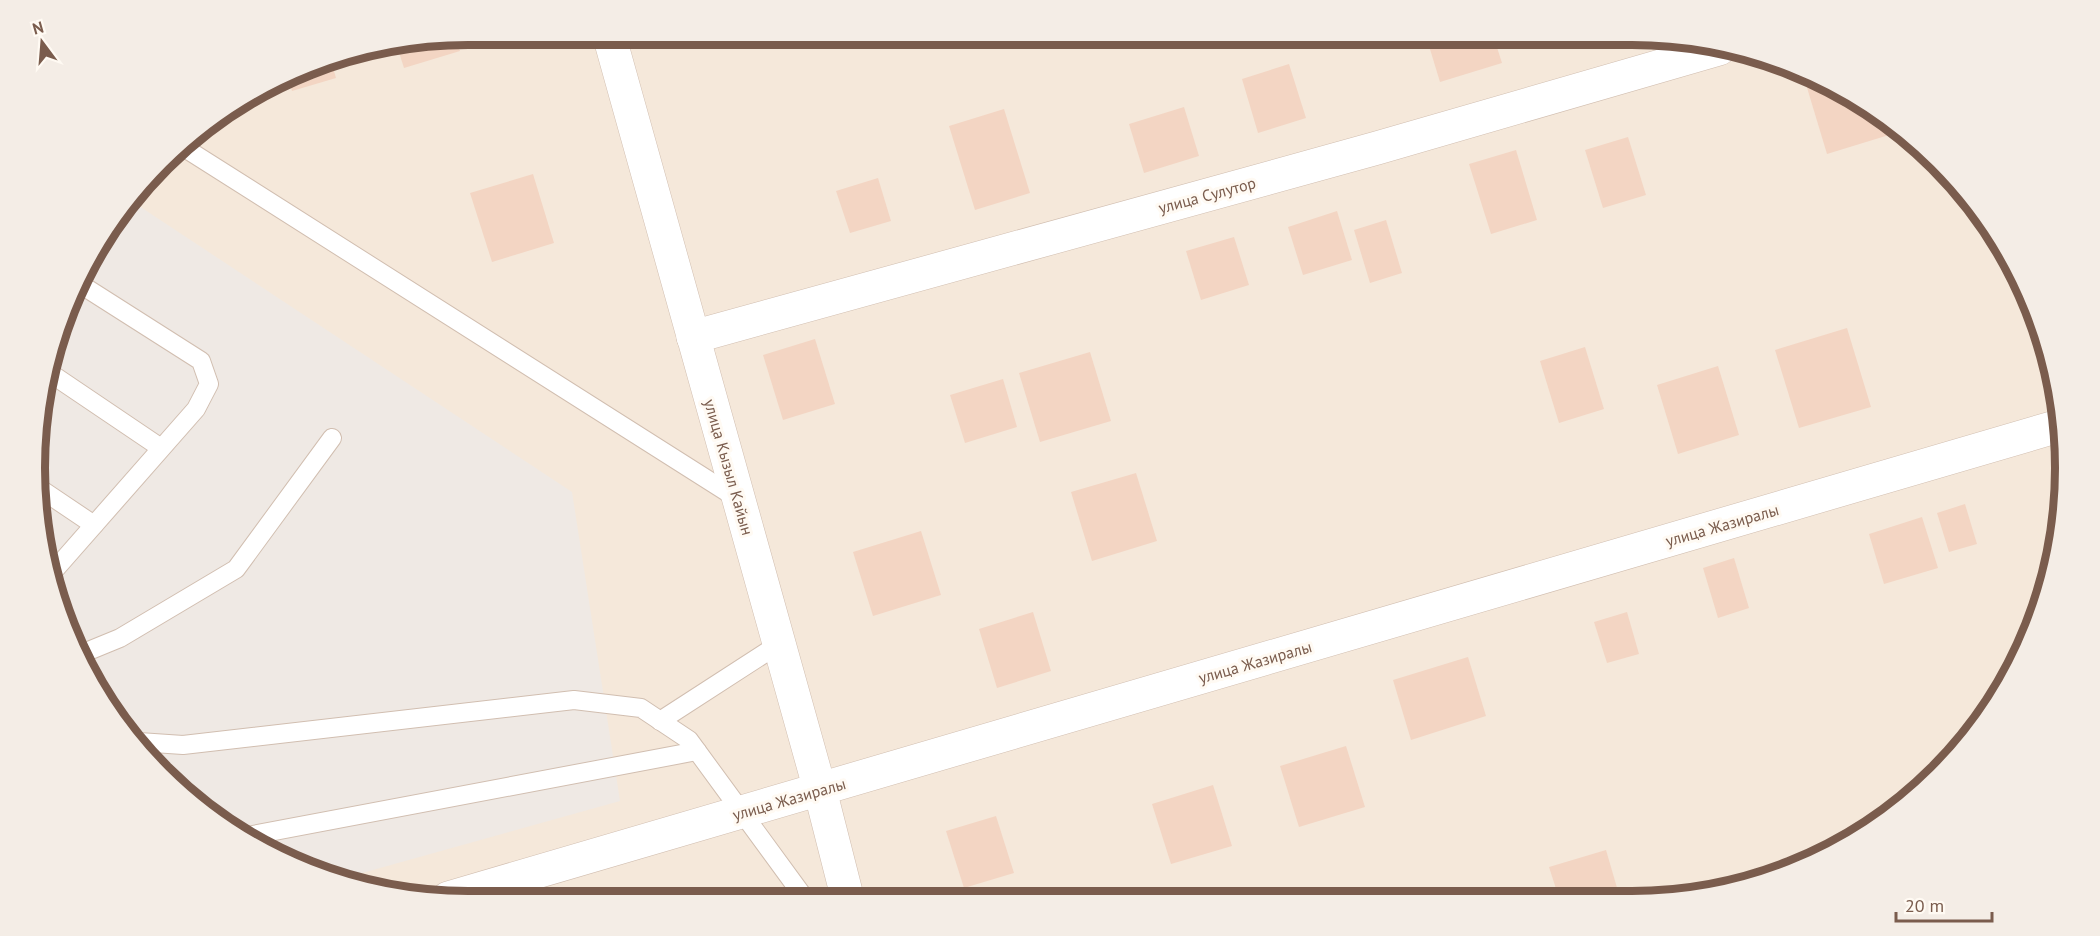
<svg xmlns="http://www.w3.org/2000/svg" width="2100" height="936" font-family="'PT Sans',sans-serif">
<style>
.residential{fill:#f5e8da}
.industrial{fill:#efe9e4}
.building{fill:#f3d5c3}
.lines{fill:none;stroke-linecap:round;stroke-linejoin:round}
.service-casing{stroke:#d1beb0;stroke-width:20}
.minor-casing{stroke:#d1beb0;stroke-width:34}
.service{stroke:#fff;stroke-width:18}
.minor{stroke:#fff;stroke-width:33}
.labels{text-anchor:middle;stroke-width:6;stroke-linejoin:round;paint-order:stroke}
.street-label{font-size:16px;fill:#7a5c4d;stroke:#fffaf3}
.rim{fill:none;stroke:#7a5c4d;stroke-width:8}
</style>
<rect width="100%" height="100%" fill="#fdf6ec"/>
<path class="residential" d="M468 35H1632L1772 58 1849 93 1918 142 1976 204 2021 277 2051 356 2065 440 2062 525 2042 608 1992 709 1896 812 1798 868 1689 898 468 901 328 878 182 794 92 684 43 552 35 468 43 384 92 252 182 142 252 92 328 58Z"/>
<path class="industrial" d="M133 202 572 492 620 801 337 880 328 878 252 844 182 794 92 684 43 552 35 468 43 384 92 252Z"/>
<g class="building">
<path d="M1430 35H1493L1502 63 1440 82 1426 36Z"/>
<path d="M455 37 460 51 404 68 397 46Z"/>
<path d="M330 57 336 78 292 91 287 76Z"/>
<path d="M1289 64 1306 118 1258 133 1242 79Z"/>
<path d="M1802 71 1849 93 1902 131 1827 154Z"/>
<path d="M1184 107 1199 156 1144 173 1129 124Z"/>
<path d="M1004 109 1030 193 975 210 949 126Z"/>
<path d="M1628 137 1646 195 1603 208 1585 150Z"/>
<path d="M1516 150 1537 220 1491 234 1469 164Z"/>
<path d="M533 174 554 243 492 262 470 193Z"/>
<path d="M878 178 891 221 850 233 836 191Z"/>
<path d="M1337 211 1352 260 1303 275 1288 227Z"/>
<path d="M1386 220 1402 273 1370 283 1354 230Z"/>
<path d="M1234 237 1249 285 1201 300 1186 251Z"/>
<path d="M1847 328 1871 407 1799 428 1775 350Z"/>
<path d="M815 339 835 404 783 420 763 355Z"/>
<path d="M1585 347 1604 409 1559 423 1540 361Z"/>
<path d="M1090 352 1111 421 1040 442 1019 373Z"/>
<path d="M1718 366 1739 435 1678 454 1657 385Z"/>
<path d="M1003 379 1017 427 965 443 950 395Z"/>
<path d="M1136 473 1157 541 1092 561 1071 492Z"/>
<path d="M1965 504 1977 544 1949 552 1937 513Z"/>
<path d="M1922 517 1938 568 1884 584 1869 534Z"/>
<path d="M921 531 941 595 873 616 853 552Z"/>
<path d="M1734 558 1749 608 1718 618 1703 568Z"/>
<path d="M1033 612 1051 671 997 688 979 629Z"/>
<path d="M1627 612 1639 654 1607 663 1594 622Z"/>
<path d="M1468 657 1486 716 1411 740 1393 680Z"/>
<path d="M1346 746 1365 807 1299 827 1280 766Z"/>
<path d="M1213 785 1232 846 1171 864 1152 804Z"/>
<path d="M996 816 1014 873 964 888 946 831Z"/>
<path d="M1606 850 1620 898H1559L1549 867Z"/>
</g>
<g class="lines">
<g class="service-casing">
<g id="service">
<path d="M180 145 738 499"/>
<path d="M47 371 161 448"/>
<path d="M36 486 94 525"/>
<path d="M51 574 196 409 209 384 201 361 80 284"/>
<path d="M81 654 120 638 236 569 332 438"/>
<path d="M660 721 779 644"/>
<path d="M139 742 183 745 574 700 641 708 689 740 806 900"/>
<path d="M242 837 697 751"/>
</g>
</g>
<g class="minor-casing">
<g id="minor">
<path d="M609 35 820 790 848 900"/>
<path d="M693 337 1377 148 1719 49"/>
<path d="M448 898 2062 425"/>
</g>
</g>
<use href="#service" class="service"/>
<use href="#minor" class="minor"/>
</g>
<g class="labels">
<g class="street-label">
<text transform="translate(1207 195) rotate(-15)" y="6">улица Сулутор</text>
<text transform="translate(729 467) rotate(74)" y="6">улица Кызыл Кайын</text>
<text transform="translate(1722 525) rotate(-16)" y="6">улица Жазиралы</text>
<text transform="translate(1255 662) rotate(-16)" y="6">улица Жазиралы</text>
<text transform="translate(789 799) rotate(-16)" y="6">улица Жазиралы</text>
</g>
</g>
<path d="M0 0H2100V936H0ZM468 45H1632A423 423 0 0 1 2055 468V468A423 423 0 0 1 1632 891H468A423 423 0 0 1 45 468V468A423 423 0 0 1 468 45Z" fill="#f4ede6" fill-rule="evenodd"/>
<path class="rim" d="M468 45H1632A423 423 0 0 1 2055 468V468A423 423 0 0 1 1632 891H468A423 423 0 0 1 45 468V468A423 423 0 0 1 468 45Z"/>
<g transform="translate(42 42) rotate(344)" stroke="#fffaf3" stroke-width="4.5" paint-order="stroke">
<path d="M0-4.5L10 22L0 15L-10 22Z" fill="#7a5c4d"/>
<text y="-9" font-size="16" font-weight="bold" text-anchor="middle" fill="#7a5c4d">N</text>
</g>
<path d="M1896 912v9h96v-9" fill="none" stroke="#7a5c4d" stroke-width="3"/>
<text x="1905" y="912" font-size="18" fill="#7a5c4d" stroke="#fffaf3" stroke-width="4.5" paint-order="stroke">20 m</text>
</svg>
